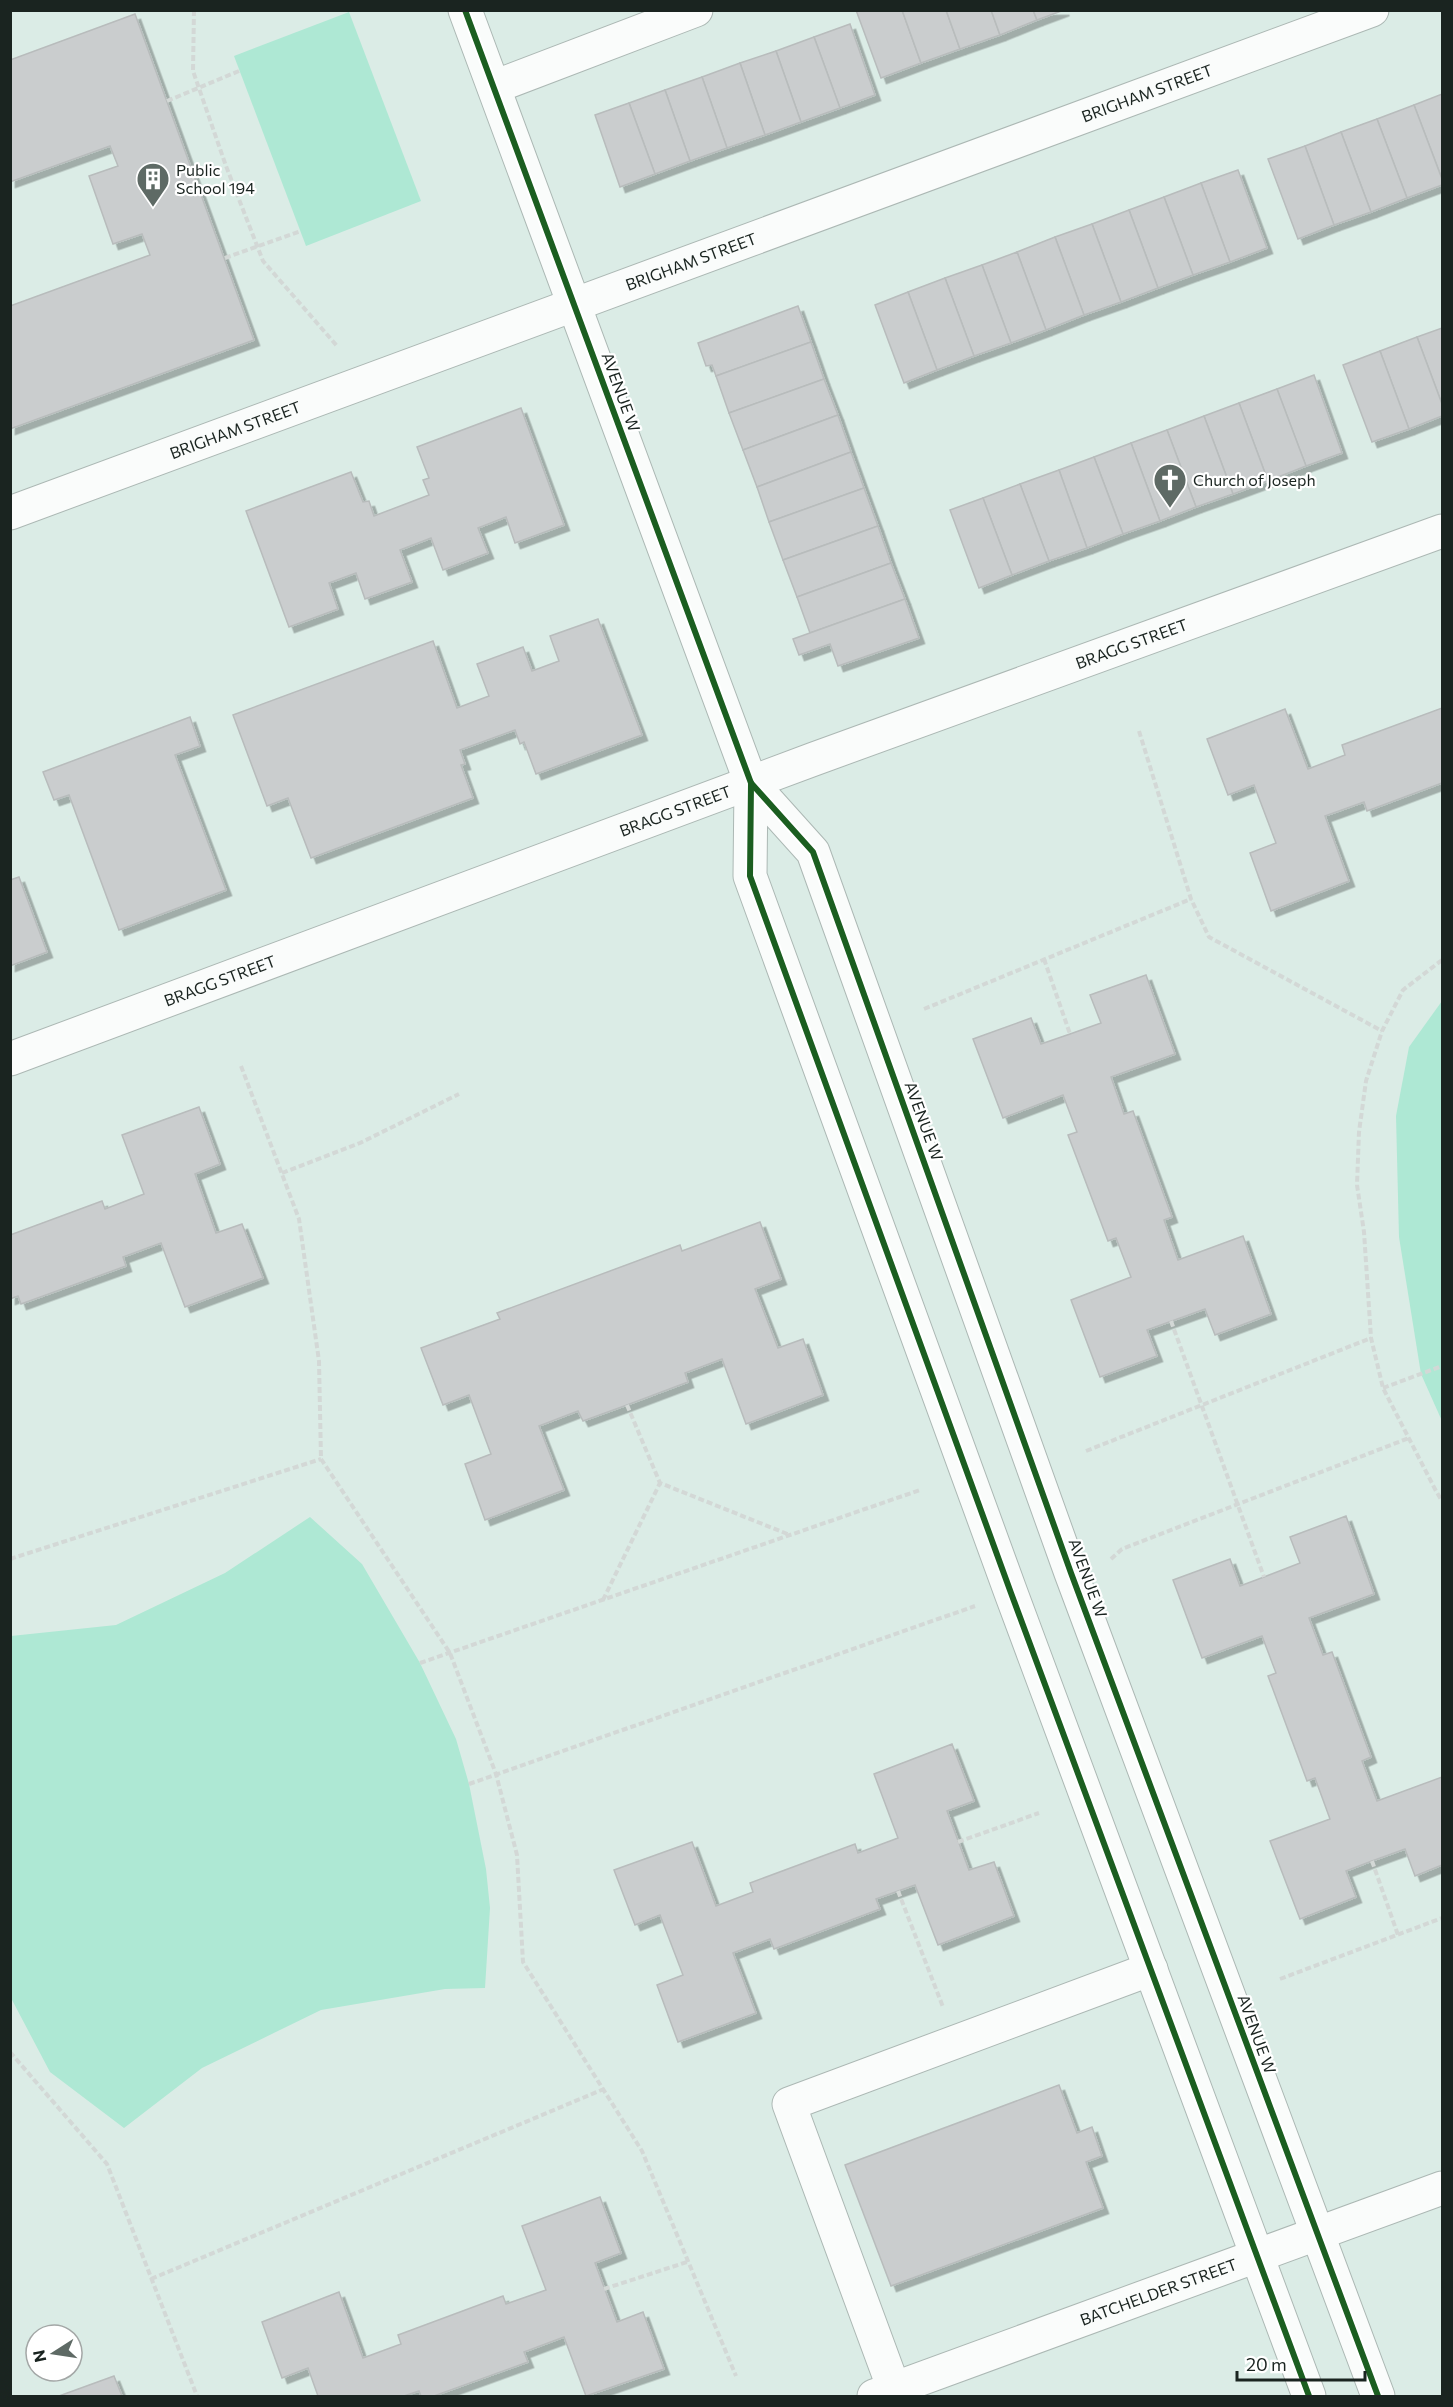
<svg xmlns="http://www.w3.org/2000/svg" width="1453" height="2407" font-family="Commissioner,sans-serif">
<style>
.green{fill:#aee8d4}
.building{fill:#cacdce;stroke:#b8bcbc;stroke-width:1.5;filter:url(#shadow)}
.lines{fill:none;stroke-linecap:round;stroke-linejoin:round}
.minor-casing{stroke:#acb8b4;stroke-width:35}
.path{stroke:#d3d8d6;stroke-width:4;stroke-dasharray:6 3;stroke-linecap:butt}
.minor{stroke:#fafcfb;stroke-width:33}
.cycleway-casing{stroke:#fff;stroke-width:10}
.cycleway{stroke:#1b5e20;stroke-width:6}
.labels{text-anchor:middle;stroke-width:4.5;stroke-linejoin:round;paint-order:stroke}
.street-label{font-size:16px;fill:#1a2420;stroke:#fff}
.poi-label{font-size:16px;fill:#1a2420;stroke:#fff;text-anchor:start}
</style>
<defs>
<filter id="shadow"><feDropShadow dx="5.5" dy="5.5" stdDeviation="0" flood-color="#0004"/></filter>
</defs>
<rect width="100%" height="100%" fill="#dbece6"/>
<g class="green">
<path d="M349 12 421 201 306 246 234 56Z"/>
<path d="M1442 1001V1421L1421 1374 1399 1237 1396 1116 1409 1047Z"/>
<path d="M310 1517 362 1564 420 1663 456 1739 469 1784 486 1869 490 1908 485 1988 445 1989 321 2010 202 2068 124 2128 50 2072 11 1998V1636L116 1625 225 1573Z"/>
</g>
<g class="building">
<path d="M856 10H902L921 63 881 78Z"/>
<path d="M902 10H946L960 49 921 63Z"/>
<path d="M946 10H991L1000 35 960 49Z"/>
<path d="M991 10H1033L1037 20 1000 35Z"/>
<path d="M1033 10H1064L1037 20Z"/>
<path d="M135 14 254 340 10 429V306L150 255 142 234 113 244 89 176 118 166 110 146 10 182V60Z"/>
<path d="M850 24 875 95 840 108 814 37Z"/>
<path d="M814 37 840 108 801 122 776 51Z"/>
<path d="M776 51 801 122 765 135 740 63Z"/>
<path d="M740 63 765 135 727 148 702 77Z"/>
<path d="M702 77 727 148 690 161 665 90Z"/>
<path d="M665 90 690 161 655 174 629 103Z"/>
<path d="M1442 94V179L1414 105Z"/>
<path d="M629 103 655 174 620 187 595 115Z"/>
<path d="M1414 105 1442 179V185L1407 198 1377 119Z"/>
<path d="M1377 119 1407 198 1371 212 1341 132Z"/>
<path d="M1341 132 1371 212 1334 225 1305 146Z"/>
<path d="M1305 146 1334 225 1298 239 1268 159Z"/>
<path d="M1238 170 1267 248 1230 262 1201 183Z"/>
<path d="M1201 183 1230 262 1193 275 1164 197Z"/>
<path d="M1164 197 1193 275 1158 288 1129 210Z"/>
<path d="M1129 210 1158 288 1121 302 1092 224Z"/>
<path d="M1092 224 1121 302 1084 315 1055 237Z"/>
<path d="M1055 237 1084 315 1046 330 1017 252Z"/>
<path d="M1017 252 1046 330 1011 343 982 265Z"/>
<path d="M982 265 1011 343 974 356 945 278Z"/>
<path d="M945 278 974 356 937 370 908 292Z"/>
<path d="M908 292 937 370 904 383 875 305Z"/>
<path d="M798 306 811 342 716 376 712 365 706 366 698 343Z"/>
<path d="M1442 328V404L1417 337Z"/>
<path d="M1417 337 1442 404V416L1409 429 1380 351Z"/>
<path d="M811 342 824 379 729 413 716 376Z"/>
<path d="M1380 351 1409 429 1372 442 1343 365Z"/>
<path d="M1314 375 1342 453 1306 466 1277 389Z"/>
<path d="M824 379 838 415 743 450 729 413Z"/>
<path d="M1277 389 1306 466 1268 481 1239 403Z"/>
<path d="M1239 403 1268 481 1233 494 1204 416Z"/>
<path d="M521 408 564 525 515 543 506 517 478 528 488 553 443 570 431 538 400 550 412 582 365 599 356 573 329 583 338 609 289 627 246 511 351 472 363 502 369 501 374 516 429 495 423 480 429 478 417 447Z"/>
<path d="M838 415 851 452 757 487 743 450Z"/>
<path d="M1204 416 1233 494 1196 507 1167 430Z"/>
<path d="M1167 430 1196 507 1160 521 1131 443Z"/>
<path d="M1131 443 1160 521 1123 534 1094 457Z"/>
<path d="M851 452 864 488 769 522 757 487Z"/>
<path d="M1094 457 1123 534 1087 548 1059 470Z"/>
<path d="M1059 470 1087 548 1049 561 1020 484Z"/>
<path d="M1020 484 1049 561 1012 575 983 498Z"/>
<path d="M864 488 878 526 783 560 769 522Z"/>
<path d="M983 498 1012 575 979 588 950 510Z"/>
<path d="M878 526 891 563 797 597 783 560Z"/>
<path d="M891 563 905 599 810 633 797 597Z"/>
<path d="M905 599 919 638 838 666 830 644 799 655 793 639Z"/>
<path d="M598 619 642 735 536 774 524 742 520 744 515 730 460 750 465 764 461 765 473 798 311 858 288 798 267 806 233 715 433 641 457 708 489 696 477 664 523 647 532 671 559 661 550 636Z"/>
<path d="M1442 708V783L1367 811 1364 802 1325 816 1349 881 1271 911 1250 853 1276 843 1254 785 1228 795 1207 739 1285 709 1308 769 1345 755 1342 745Z"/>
<path d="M190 717 200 746 175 755 226 890 119 930 69 795 54 800 43 772Z"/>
<path d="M19 877 47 952 10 966V880Z"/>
<path d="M1146 975 1175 1054 1111 1077 1124 1114 1133 1111 1172 1217 1164 1220 1178 1260 1243 1236 1271 1314 1215 1335 1205 1309 1147 1330 1157 1356 1100 1377 1071 1300 1131 1277 1116 1238 1108 1241 1068 1135 1077 1132 1063 1095 1003 1118 973 1039 1031 1018 1041 1044 1070 1034 1101 1023 1090 995Z"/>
<path d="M199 1107 220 1164 195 1174 216 1233 242 1224 263 1278 185 1307 161 1243 123 1257 126 1266 21 1304 18 1296 10 1299V1235L102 1201 105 1209 144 1194 122 1135Z"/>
<path d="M760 1222 781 1279 755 1289 778 1348 803 1339 823 1395 746 1424 722 1359 685 1373 688 1382 627 1405 583 1421 578 1411 539 1426 564 1490 485 1520 465 1464 491 1454 469 1395 443 1405 421 1348 500 1319 497 1313 680 1245 682 1251Z"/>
<path d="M1346 1516 1374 1594 1309 1618 1323 1655 1332 1652 1371 1757 1362 1761 1377 1801 1442 1777V1865L1415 1876 1405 1849 1372 1861 1346 1871 1356 1897 1300 1919 1270 1841 1330 1819 1315 1778 1307 1781 1268 1676 1276 1673 1262 1636 1202 1658 1173 1580 1230 1559 1240 1586 1264 1577 1300 1563 1290 1537Z"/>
<path d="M952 1744 974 1801 947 1811 969 1870 994 1862 1014 1916 938 1945 915 1885 876 1899 880 1909 774 1949 770 1939 733 1953 756 2013 678 2042 657 1985 683 1975 660 1915 635 1925 614 1870 692 1842 716 1906 753 1892 750 1883 855 1844 858 1853 898 1838 874 1774Z"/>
<path d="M1059 2085 1077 2133 1092 2127 1102 2156 1086 2162 1103 2208 891 2286 845 2165Z"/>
<path d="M600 2197 621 2253 595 2263 617 2322 643 2312 664 2369 586 2396 564 2337 524 2352 528 2362 434 2396H421L419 2391 404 2396H318L308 2368 282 2378 262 2322 339 2292 363 2358 401 2344 398 2335 503 2296 506 2304 546 2290 522 2226Z"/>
<path d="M114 2376 122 2396H59Z"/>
</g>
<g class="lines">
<g class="minor-casing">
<g id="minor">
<path d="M465 10 751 783 813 852 1071 1573 1378 2396"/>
<path d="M494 87 696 10"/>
<path id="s1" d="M10 513 1372 10"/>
<path d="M751 783 750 876 1011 1593 1309 2396"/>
<path id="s2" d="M10 1059 814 759 1442 531"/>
<path d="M894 2389 789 2104 1151 1969"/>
<path id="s3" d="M874 2396 1442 2188"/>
</g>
</g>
<g class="path">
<path d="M194 10 193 71 226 166 263 261 337 346"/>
<path d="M167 101 239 71"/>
<path d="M225 258 301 231"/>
<path d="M1139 731 1191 899 1209 937 1382 1031"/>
<path d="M1044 959 1070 1034"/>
<path d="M1442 960 1403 990 1382 1031 1366 1081 1359 1132 1357 1185 1364 1232 1371 1338 1383 1388 1436 1491 1442 1501"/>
<path d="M924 1009 1191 899"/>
<path d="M241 1066 299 1219 319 1361 321 1459 450 1653 496 1774 517 1855 523 1962 642 2151 736 2376"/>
<path d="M282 1173 360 1143 459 1094"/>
<path d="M1171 1321 1264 1577"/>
<path d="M1383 1388 1442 1366"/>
<path d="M627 1405 660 1483 790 1535"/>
<path d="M1086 1451 1371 1338"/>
<path d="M10 1559 321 1459"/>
<path d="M1111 1559 1122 1549 1409 1438"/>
<path d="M603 1600 660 1483"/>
<path d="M420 1663 920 1490"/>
<path d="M469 1784 975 1606"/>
<path d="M958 1842 1039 1813"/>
<path d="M1372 1861 1398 1935"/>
<path d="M898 1891 943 2007"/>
<path d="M1280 1979 1442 1918"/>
<path d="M10 2052 107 2164 197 2396"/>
<path d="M151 2279 604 2089"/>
<path d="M604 2289 687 2262"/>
</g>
<use href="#minor" class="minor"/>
<g class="cycleway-casing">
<g id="cycleway">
<path d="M465 10 751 783 813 852 1071 1573 1378 2396"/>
<path d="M751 783 750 876 1011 1593 1309 2396"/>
</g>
</g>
<use href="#cycleway" class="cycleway"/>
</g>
<defs>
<g id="building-pin" transform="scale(1.725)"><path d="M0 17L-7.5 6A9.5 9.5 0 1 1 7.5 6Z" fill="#5e6a65" stroke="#fff"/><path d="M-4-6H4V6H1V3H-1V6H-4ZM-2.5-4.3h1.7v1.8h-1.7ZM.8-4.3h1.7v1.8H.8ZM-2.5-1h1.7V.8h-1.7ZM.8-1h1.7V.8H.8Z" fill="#fff"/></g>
<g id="church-pin" transform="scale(1.725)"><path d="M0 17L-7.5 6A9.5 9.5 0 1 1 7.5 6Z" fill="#5e6a65" stroke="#fff"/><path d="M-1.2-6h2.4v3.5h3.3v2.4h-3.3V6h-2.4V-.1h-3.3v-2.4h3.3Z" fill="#fff"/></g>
</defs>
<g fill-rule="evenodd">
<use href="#building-pin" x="153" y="179"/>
<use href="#church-pin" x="1170" y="480"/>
</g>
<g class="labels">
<g class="street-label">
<text dy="6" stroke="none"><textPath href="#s1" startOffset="1212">BRIGHAM STREET</textPath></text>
<text dy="6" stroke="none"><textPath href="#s1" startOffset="726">BRIGHAM STREET</textPath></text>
<text transform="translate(621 392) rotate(70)" y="6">AVENUE W</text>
<text dy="6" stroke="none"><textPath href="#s1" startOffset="240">BRIGHAM STREET</textPath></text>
<text dy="6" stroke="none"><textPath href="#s2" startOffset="1196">BRAGG STREET</textPath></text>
<text dy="6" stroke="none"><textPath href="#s2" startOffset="710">BRAGG STREET</textPath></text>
<text dy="6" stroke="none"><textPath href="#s2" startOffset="224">BRAGG STREET</textPath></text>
<text transform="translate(924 1121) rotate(70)" y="6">AVENUE W</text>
<text transform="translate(1088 1578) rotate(70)" y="6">AVENUE W</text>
<text transform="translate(1257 2034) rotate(70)" y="6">AVENUE W</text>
<text dy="6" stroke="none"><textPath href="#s3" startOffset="303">BATCHELDER STREET</textPath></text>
</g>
<g class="poi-label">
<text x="176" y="176">Public<tspan x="176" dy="18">School 194</tspan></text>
<text x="1193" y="486">Church of Joseph</text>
</g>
</g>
<rect width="1453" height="2407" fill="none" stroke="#1a2420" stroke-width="24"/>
<g transform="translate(54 2353) rotate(258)"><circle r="28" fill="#ffffff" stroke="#a3a7a6" stroke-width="1.5"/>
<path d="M0-4.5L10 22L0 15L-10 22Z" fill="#5e6a65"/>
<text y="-9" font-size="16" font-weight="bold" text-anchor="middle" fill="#1a2420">N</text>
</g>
<path d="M1237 2371v9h128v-9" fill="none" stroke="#1a2420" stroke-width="3"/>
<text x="1246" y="2371" font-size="18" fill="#1a2420" stroke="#ffffff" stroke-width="4.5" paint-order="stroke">20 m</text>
</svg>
